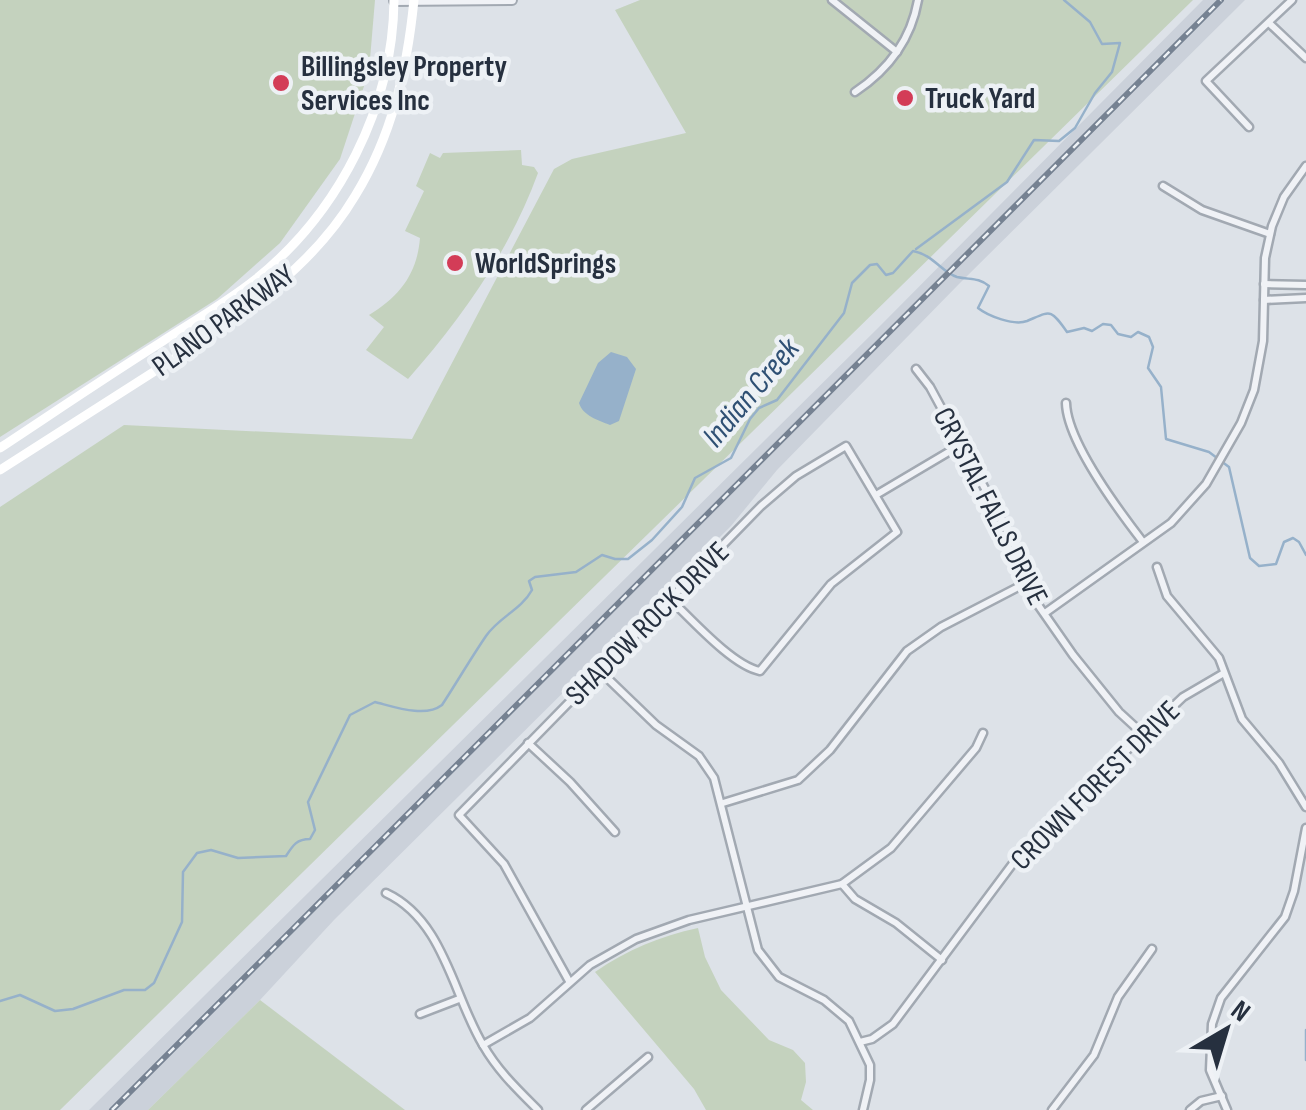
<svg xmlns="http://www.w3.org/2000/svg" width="1306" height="1110" font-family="'Sofia Sans Condensed',sans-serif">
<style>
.built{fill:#cbd1da}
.green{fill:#c4d2be}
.water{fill:#96b1ca}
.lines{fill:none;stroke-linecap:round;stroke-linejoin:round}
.stream{stroke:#96b1ca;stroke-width:2.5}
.minor-casing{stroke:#a2a9b2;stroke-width:11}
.tertiary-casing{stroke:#a2a9b2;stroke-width:12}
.minor{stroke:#f0f2f6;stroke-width:6}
.tertiary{stroke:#f0f2f6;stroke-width:8}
.secondary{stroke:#fff;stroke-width:9}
.rail-casing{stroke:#768292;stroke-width:6}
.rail{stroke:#edf1f5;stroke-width:2.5;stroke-dasharray:8;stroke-linecap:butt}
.poi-dot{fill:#d33c57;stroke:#edf1f5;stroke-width:4}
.labels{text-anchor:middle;stroke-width:9;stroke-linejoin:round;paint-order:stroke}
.poi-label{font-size:30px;font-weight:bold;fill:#26303f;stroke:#edf1f5;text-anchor:start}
.street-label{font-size:30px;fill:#26303f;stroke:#edf1f5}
.water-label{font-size:32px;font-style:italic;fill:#2f5074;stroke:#edf1f5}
</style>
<rect width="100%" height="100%" fill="#dde2e8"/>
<path class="built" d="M1203 0H1245L958 285 777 470 731 526 334 920 260 1000 148 1110H89L880 326Z"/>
<g class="green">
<path d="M0 0H375L369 71 340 159 280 243 217 299 0 437Z"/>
<path d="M640 0H1193L60 1110H0V507L124 425 412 439 554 169 572 159 686 133 615 10Z"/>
<path d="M521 150 522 165 534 167 538 173C510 250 462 318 408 379L366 350 384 327 369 315C400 296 417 274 420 238L405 231 424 191 416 186 430 153 440 158 443 153Z"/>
<path d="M698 928 705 957 721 990 769 1040 793 1050 805 1063 806 1082 801 1100 813 1110H706L694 1089 595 972C627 950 660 936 698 928Z"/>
<path d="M260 1000 405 1110H148Z"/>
</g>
<path class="water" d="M611 352 627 357 636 369 619 421 610 425C598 420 583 416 579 403L598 363Z"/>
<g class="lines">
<g class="stream">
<path d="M916 249 1007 182 1034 140 1059 141 1075 128 1095 93 1112 72 1120 43 1102 44 1090 22 1064 0"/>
<path d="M0 1001 20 995 55 1011 73 1009 124 990H145L154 983 182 922 183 872 197 853 211 850 238 858 286 856C293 845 297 839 310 839L315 830 308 802 350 715 375 702C395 707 425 718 442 705 457 682 471 658 486 636 499 617 521 610 532 590L529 581 535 577 576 572 602 555 615 559H628L652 540 682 507 695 478 731 458 750 419 759 408 777 400 844 313 852 283 870 265 877 264 886 275 893 273 913 251C934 255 941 272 957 277 970 280 978 277 989 286L978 308C988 316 1014 326 1027 321 1051 311 1050 308 1067 332L1084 328 1092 331 1103 324 1111 325 1118 334 1131 337 1138 332 1149 337 1153 347 1148 368 1161 387 1166 439 1209 452 1229 467 1250 558 1259 566 1276 564 1284 542 1293 538 1299 542 1306 555"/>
<path d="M1306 1030V1060"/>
</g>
<g class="minor-casing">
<g id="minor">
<path d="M832 0 897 52"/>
<path d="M1269 23 1306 58"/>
<path d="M855 92C888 70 911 40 918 0"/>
<path d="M1249 127 1206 81 1292 0"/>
<path d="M1163 186 1202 210 1270 234"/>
<path d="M1264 284 1306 285"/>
<path d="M1264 300 1306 298"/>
<path d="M916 369 930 387 1010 535 1023 566 1029 592 1073 655 1119 712 1144 735"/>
<path d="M1066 403C1067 442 1119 511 1143 542"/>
<path d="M876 495 962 444"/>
<path d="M1157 567 1167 596 1219 658 1242 719 1279 763 1306 807"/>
<path d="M1045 613 1171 523 1206 484 1241 423 1254 390 1263 341 1265 258 1272 226 1284 197 1306 166"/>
<path d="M600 671 656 725 699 756 714 778 758 950 779 977 824 1000 849 1021 870 1065V1080L863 1110"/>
<path d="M528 743 570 782 615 832"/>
<path d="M723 803 798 780 830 750 907 651 941 627 1026 583"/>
<path d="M842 884 855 899 896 923 942 960"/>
<path d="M386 893C444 920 453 995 483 1045 498 1071 517 1089 538 1110"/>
<path d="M569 981 504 864 459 815 761 506 796 476 846 446 897 532 831 584 760 671C733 666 692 620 671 600"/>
<path d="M420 1014 459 999"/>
<path d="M860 1042 872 1039 893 1024 1014 862 1041 832 1183 697 1224 673"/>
<path d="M483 1045 530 1018 590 965 636 939 689 920 842 884 891 848 976 748 983 733"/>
<path d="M586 1110 648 1057"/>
<path d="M1052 1110 1094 1055 1118 997 1152 949"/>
<path d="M1190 1110 1201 1101 1222 1096"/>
<path d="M1227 1110 1210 1070 1212 1024 1221 998 1285 917 1294 891 1306 828"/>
</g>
</g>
<g class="tertiary-casing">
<path id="tertiary" d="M394 1 512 0"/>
</g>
<use href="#minor" class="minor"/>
<use href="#tertiary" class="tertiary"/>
<g class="secondary">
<path d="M0 448C53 413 106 377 160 343 192 322 226 303 256 279 339 212 393 107 394 0"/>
<path d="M0 470C52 437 103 404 155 371 229 322 308 275 355 196 392 136 407 70 414 0"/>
</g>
<g class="rail-casing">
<path id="rail" d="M112 1110 1221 0"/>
</g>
<use href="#rail" class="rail"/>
</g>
<g class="poi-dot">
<circle cx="281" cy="83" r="10"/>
<circle cx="905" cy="98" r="10"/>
<circle cx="455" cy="263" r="10"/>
</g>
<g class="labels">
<g class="poi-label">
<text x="301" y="76">Billingsley Property<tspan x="301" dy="34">Services Inc</tspan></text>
<text x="925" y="108">Truck Yard</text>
<text x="475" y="273">WorldSprings</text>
</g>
<g class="street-label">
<text transform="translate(223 320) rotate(-36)" y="10">PLANO PARKWAY</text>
<text transform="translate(991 506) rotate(63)" y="10">CRYSTAL FALLS DRIVE</text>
<text transform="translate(647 623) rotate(-45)" y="10">SHADOW ROCK DRIVE</text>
<text transform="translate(1095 785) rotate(-45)" y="10">CROWN FOREST DRIVE</text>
</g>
<g class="water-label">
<text transform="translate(750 392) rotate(-50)" y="11">Indian Creek</text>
</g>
</g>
<g transform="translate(1226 1030) rotate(38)" stroke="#edf1f5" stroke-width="8" paint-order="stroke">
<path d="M0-8L18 38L0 25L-18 38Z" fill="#26303f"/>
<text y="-15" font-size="28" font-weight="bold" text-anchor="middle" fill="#26303f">N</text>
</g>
</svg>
